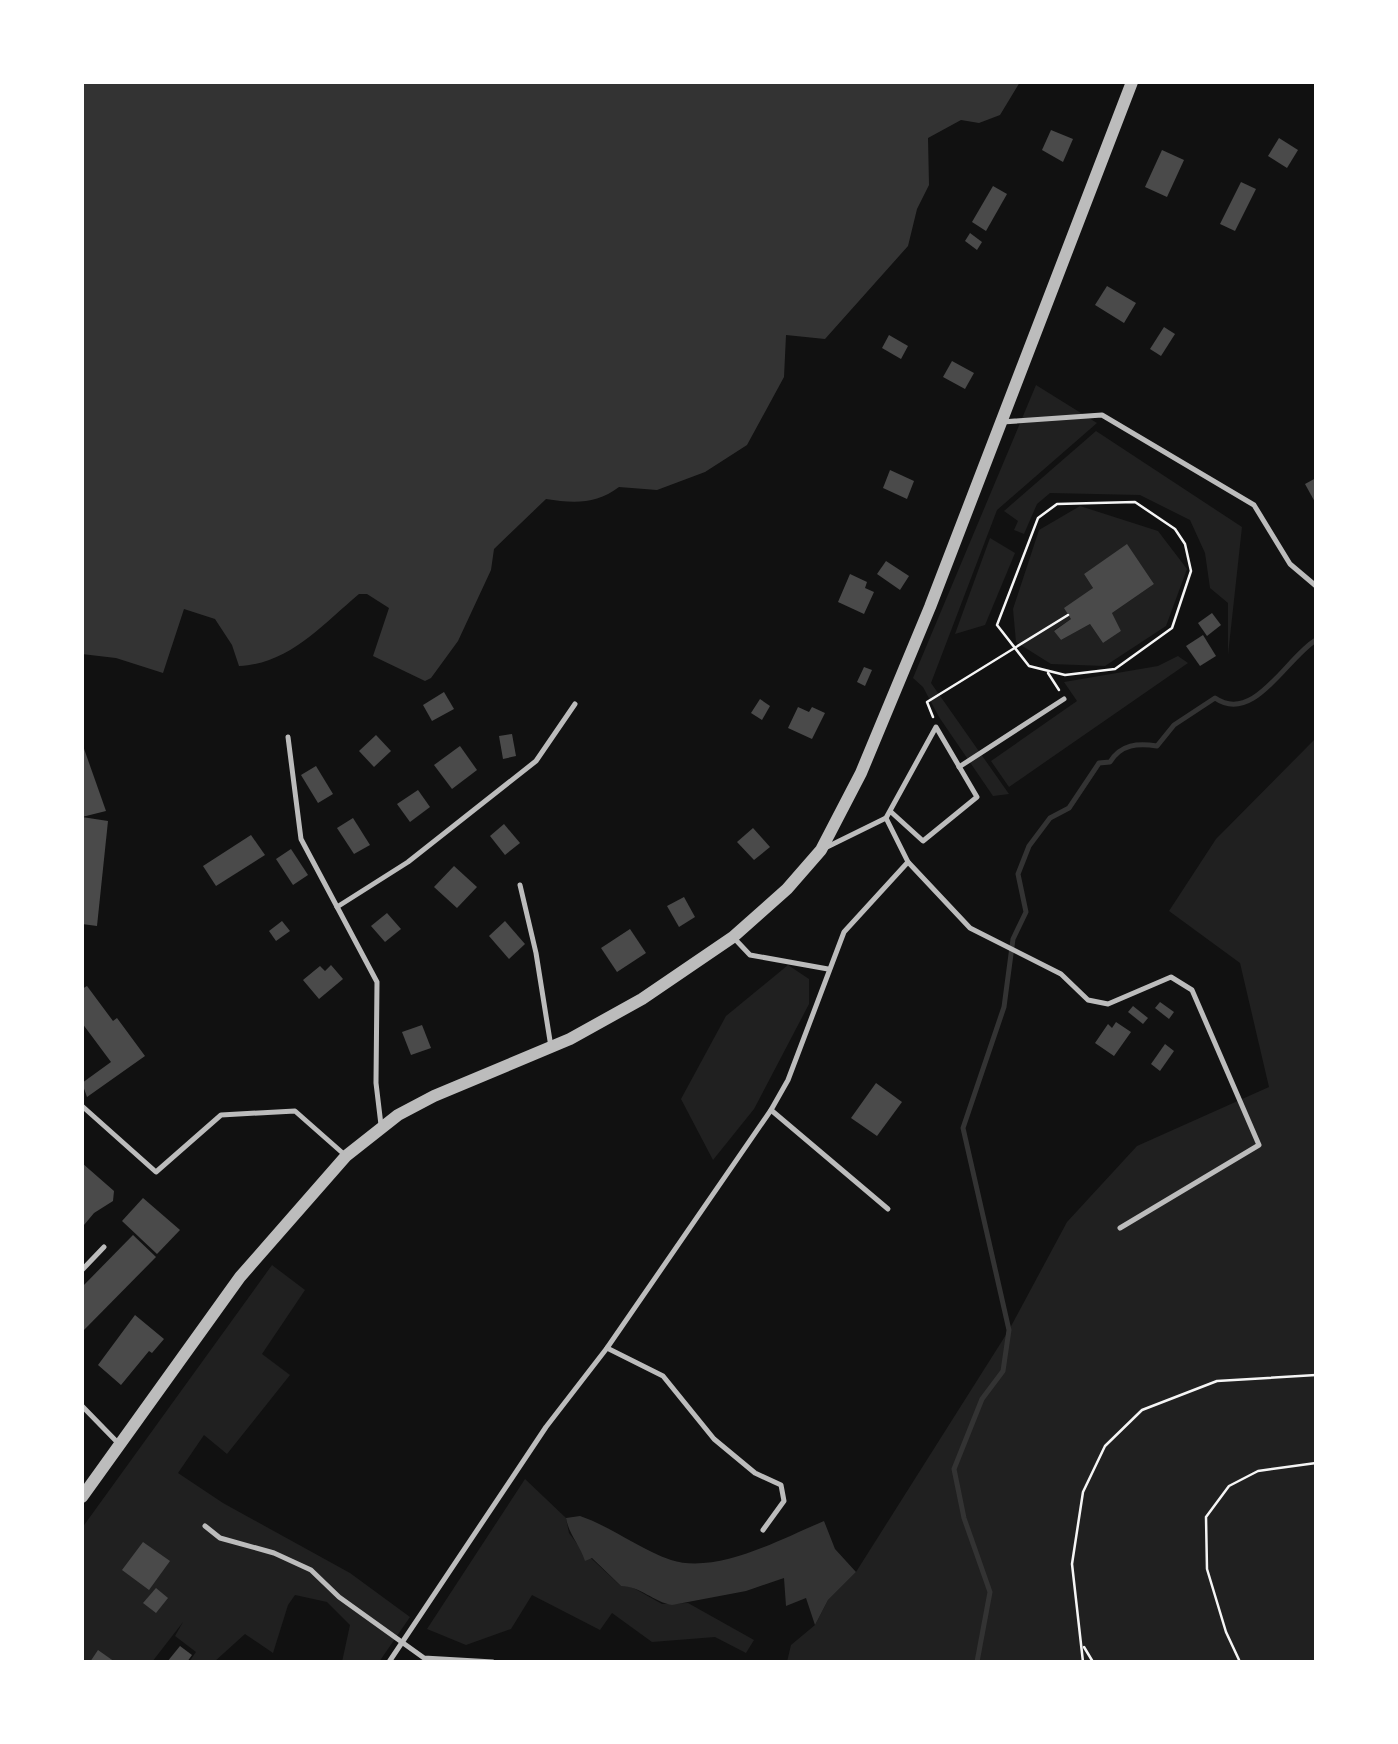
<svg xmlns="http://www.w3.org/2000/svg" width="1398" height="1744" font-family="'Nunito Sans',sans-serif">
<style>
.green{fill:#202020;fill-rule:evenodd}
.water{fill:#333}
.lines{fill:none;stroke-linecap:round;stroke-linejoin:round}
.stream{stroke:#333;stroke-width:5}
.building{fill:#4a4a4a}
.path{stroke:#f5f5f5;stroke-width:2.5}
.service{stroke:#bcbcbc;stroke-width:5}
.tertiary{stroke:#bcbcbc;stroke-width:12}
</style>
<rect width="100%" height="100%" fill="#111"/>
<g class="green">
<path d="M1036 385 1097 423 997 510 931 683 1009 794 993 796 939 717 923 687 913 678Z"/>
<path d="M1096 431 1242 527 1228 655V603L1210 588 1205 553 1190 520 1140 495 1050 493 1037 504 1024 534 1014 530 1018 521 1004 511Z"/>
<path d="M1080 506 1158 531 1187 569 1166 626 1105 666 1051 664 1016 642 1013 609 1039 530ZM1127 545 1154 584 1112 613 1121 631 1103 643 1090 624 1061 640 1054 630 1071 619 1093 588 1084 574Z"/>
<path d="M990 538 1015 553 985 625 955 634Z"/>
<path d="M1178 656 1188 663 1009 787 991 761 1077 701 1064 682 1158 666Z"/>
<path d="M1316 738V1662H787L791 1645 815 1625 828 1600 856 1572 1009 1330 1067 1222 1137 1146 1269 1087 1240 963 1169 911 1216 839Z"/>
<path d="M788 965 809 979V1004L754 1109 713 1160 681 1099 726 1016Z"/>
<path d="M272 1265 305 1290 262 1354 290 1375 227 1454 204 1435 178 1473 223 1503 350 1573 410 1617 379 1662H342L350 1625 327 1602 295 1595 288 1605 273 1653 245 1634 214 1662H189L196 1652 175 1636 183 1622 152 1662H82V1528Z"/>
<path d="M525 1479 566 1518 569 1533 581 1549 621 1586H630L662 1604 688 1603 754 1640 746 1653 715 1637 652 1642 612 1613 600 1630 532 1595 511 1629 466 1645 427 1629Z"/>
</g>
<g class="water">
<path d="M82 82H1020L1000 115 979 123 961 120 928 138 929 185 917 209 908 246 825 339 786 335 784 377 747 445 705 472 657 490 619 487C596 505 572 503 546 499L494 549 491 570 458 641 431 678 425 681 373 656 389 608 367 594H359C322 625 289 664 239 666L232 645 215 619 184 609 163 673 116 658 82 654Z"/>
<path d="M580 1516C612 1527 639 1549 671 1560 717 1575 783 1538 824 1521L835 1549 856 1572 828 1600 815 1625 806 1598 786 1606 784 1578 746 1591 672 1605C654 1602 640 1586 621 1586L592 1558 585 1561C580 1545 569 1535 566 1518Z"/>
</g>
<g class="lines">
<path class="stream" d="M977 1662 990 1592 964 1518 954 1469 982 1399 1003 1371 1009 1330 963 1128 1004 1007 1013 939 1026 912 1018 874 1029 846 1050 818 1069 808 1099 763 1110 762C1121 744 1138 743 1157 746L1174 725 1215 698C1254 725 1287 657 1316 640"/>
</g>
<g class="building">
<path d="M1051 130 1073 139 1063 162 1042 150Z"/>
<path d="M1279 138 1298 150 1287 168 1268 156Z"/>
<path d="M1162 150 1184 160 1167 197 1145 187Z"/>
<path d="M1241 182 1256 189 1235 231 1220 224Z"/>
<path d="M993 186 1007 194 986 231 972 222Z"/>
<path d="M970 233 982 242 977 250 965 241Z"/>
<path d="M1107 286 1136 303 1124 323 1095 305Z"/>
<path d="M1164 327 1175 334 1161 356 1150 349Z"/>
<path d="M889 335 908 346 901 359 882 348Z"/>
<path d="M952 361 974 373 965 389 943 377Z"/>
<path d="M890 470 914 481 907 499 883 488Z"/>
<path d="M1316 478V504L1305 484Z"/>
<path d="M1127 544 1154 584 1112 613 1121 631 1103 643 1090 624 1061 640 1054 631 1071 619 1064 608 1093 588 1084 574Z"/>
<path d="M886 561 909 576 900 590 877 574Z"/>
<path d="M850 574 867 582 865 588 874 592 864 614 838 602Z"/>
<path d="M1212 613 1221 625 1207 636 1198 623Z"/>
<path d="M1203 635 1216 656 1200 666 1186 646Z"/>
<path d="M864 667 872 670 865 686 857 682Z"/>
<path d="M444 692 454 709 432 721 423 705Z"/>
<path d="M760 699 770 706 762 720 751 713Z"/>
<path d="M798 707 809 712 812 707 825 713 812 739 788 728Z"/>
<path d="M512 734 516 756 503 759 499 736Z"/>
<path d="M376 735 391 751 374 767 359 751Z"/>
<path d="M82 743 106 811 82 817Z"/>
<path d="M460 746 477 770 452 789 434 765Z"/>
<path d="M316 766 333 794 318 803 301 775Z"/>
<path d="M418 790 430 807 410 822 397 804Z"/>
<path d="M82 817 108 821 97 926 82 924Z"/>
<path d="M353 818 370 845 354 854 337 828Z"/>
<path d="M504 824 520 843 505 855 490 836Z"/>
<path d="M753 828 770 847 754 860 737 842Z"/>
<path d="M251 835 265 855 216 886 203 866Z"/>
<path d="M291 849 308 875 293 885 276 859Z"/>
<path d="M454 866 477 887 457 908 434 887Z"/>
<path d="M684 897 695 917 679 927 667 906Z"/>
<path d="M387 913 401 929 385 942 371 926Z"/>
<path d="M282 921 290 931 276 941 269 931Z"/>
<path d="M505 921 525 944 509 959 489 936Z"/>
<path d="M630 929 646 953 617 972 601 948Z"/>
<path d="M331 965 343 979 319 999 303 980 320 966 325 971Z"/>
<path d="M87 986 113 1021 117 1018 145 1056 87 1097 82 1083 111 1062 82 1023V989Z"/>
<path d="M1160 1002 1174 1012 1169 1019 1155 1008Z"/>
<path d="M1133 1006 1148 1018 1143 1024 1128 1012Z"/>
<path d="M1116 1022 1131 1032 1114 1056 1095 1043 1108 1024 1112 1028Z"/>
<path d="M422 1025 431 1048 411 1055 402 1032Z"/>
<path d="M1165 1044 1174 1051 1160 1071 1151 1064Z"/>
<path d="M876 1083 902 1102 877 1136 851 1118Z"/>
<path d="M82 1163 114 1191 113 1201 94 1213 84 1225Z"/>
<path d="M143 1198 180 1230 157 1254 122 1221Z"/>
<path d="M133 1235 156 1257 82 1332V1287Z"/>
<path d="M135 1315 164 1339 152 1353 149 1351 121 1385 98 1365Z"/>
<path d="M143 1542 170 1561 149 1590 122 1570Z"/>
<path d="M156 1588 168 1598 156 1613 143 1603Z"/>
<path d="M180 1646 192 1655 187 1662H167Z"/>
<path d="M98 1650 115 1662H90Z"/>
</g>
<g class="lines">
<g class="path">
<path d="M1135 502 1175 529 1185 544 1191 571 1172 628 1115 669 1065 675 1029 666 997 625 1038 518 1057 504Z"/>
<path d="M1048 673 1059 690"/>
<path d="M933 717 927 702 1068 615"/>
<path d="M1084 1647 1093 1662"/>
<path d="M1083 1662 1072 1564 1083 1492 1105 1446 1142 1410 1217 1381 1316 1375"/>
<path d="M1240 1662 1226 1632 1207 1569 1206 1517 1229 1486 1258 1471 1316 1463"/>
</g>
<g class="service">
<path d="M1002 422 1102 415 1254 505 1290 564 1316 586"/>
<path d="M288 737 301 839 377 982 376 1083 381 1125"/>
<path d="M959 767 1064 699"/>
<path d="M886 818 908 862 970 928 1061 974 1088 1000 1108 1004 1171 977 1192 990 1259 1145 1120 1228"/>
<path d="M827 847 886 818 936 727 977 797 923 841 890 811"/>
<path d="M520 885 536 953 551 1047"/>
<path d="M337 907 408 862 536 761 575 704"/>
<path d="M733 937 750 955 828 969"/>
<path d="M82 1106 156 1172 221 1115 295 1111 346 1156"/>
<path d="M771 1110 888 1209"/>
<path d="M82 1270 104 1247"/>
<path d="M607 1348 663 1376 714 1439 755 1473 781 1485 784 1501 763 1530"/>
<path d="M82 1406 120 1445"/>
<path d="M205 1526 220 1538 274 1553 311 1570 339 1597 424 1658 493 1662"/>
<path d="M389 1662 546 1427 607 1348 771 1110 788 1080 844 932 908 862"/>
</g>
<path class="tertiary" d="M82 1497 240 1277 346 1156 398 1115 434 1096 570 1039 642 999 733 937 787 889 821 850 861 773 930 607 1132 82"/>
</g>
<rect width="1398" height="1744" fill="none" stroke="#ffffff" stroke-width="168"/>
</svg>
